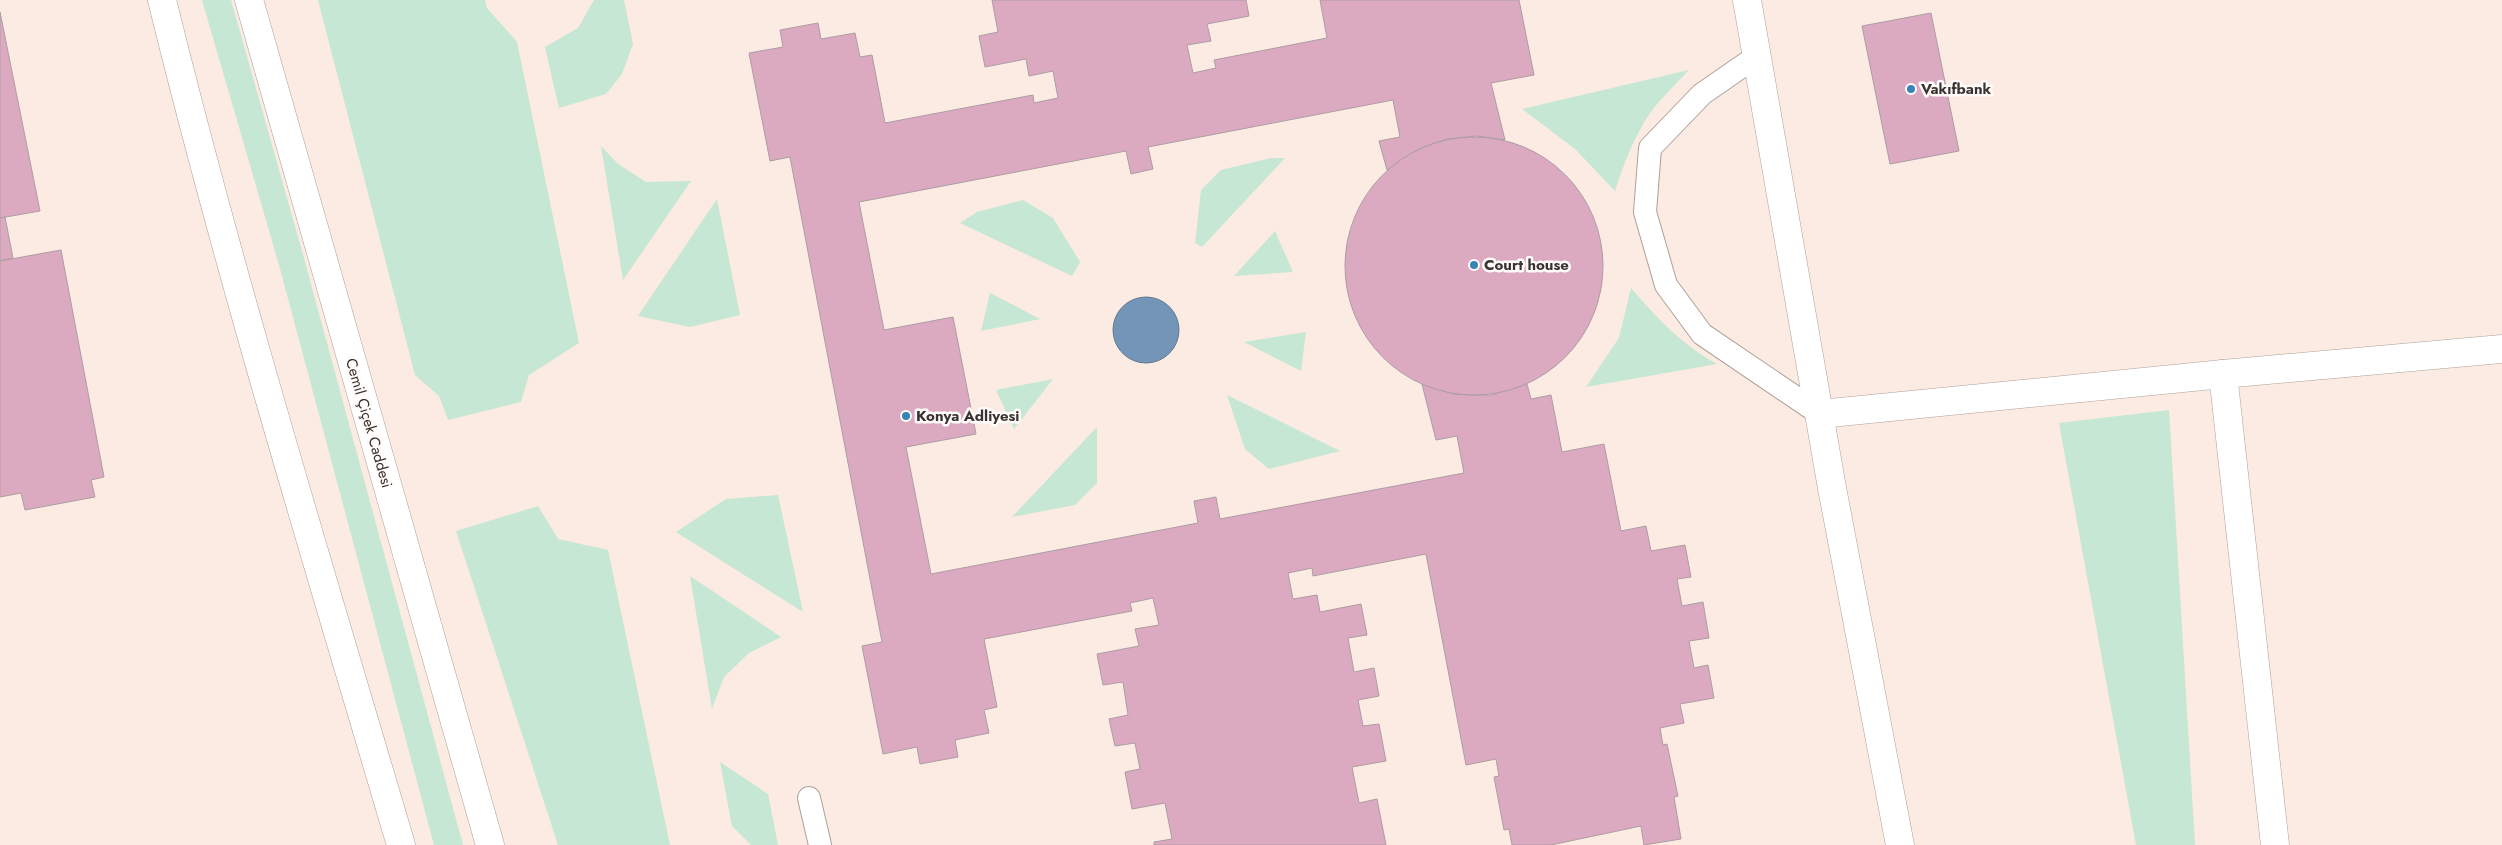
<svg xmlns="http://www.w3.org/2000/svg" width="2502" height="845" font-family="Jost,sans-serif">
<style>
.green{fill:#c5e7d4}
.water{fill:#7395b7;stroke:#62788e}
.building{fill:#dbaac1;stroke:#ad9ca3}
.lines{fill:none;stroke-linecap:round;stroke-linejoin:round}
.service-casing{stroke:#afa198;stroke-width:24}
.minor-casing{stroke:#afa198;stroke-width:29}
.tertiary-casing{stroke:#afa198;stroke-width:29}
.service{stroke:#fff;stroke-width:22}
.minor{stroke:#fff;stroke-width:28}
.tertiary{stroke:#fff;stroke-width:28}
.poi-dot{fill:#3984b7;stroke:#fffbfa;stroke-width:2}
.labels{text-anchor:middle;stroke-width:5;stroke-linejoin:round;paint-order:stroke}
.poi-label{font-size:15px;font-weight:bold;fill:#3a3430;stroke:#fffbfa;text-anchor:start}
.street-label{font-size:15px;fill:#3a3430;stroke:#fffbfa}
</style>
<rect width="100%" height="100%" fill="#fbebe2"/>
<g class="green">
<path d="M202 0H231L304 258 463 845H434L279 265Z"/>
<path d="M318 0H485L487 8 517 42 579 343 529 375 521 402 448 420 439 396 415 375Z"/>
<path d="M594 0H624L633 44 622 74 606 94 559 108 545 47 578 28Z"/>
<path d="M1689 70C1676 84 1661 98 1650 113 1634 137 1624 163 1615 191L1575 149 1522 109Z"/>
<path d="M601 146 618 164 646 182 691 181 623 280Z"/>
<path d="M1271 158H1285L1202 247 1195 243 1201 190 1221 170Z"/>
<path d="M717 199 740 315 690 327 638 316Z"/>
<path d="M1023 200 1053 218 1080 262 1072 276 960 223 977 212Z"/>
<path d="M1275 231 1293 272 1234 276Z"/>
<path d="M1631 288C1657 318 1682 345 1717 364L1586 387 1619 338Z"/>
<path d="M990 293 1040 319 981 331Z"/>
<path d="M1306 332 1301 371 1244 342Z"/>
<path d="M1053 379 1014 429 996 390Z"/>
<path d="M1227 395 1340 451 1269 469 1245 449Z"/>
<path d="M2169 410 2195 845H2136L2059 423Z"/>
<path d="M1097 427V483L1075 505 1012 517Z"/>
<path d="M778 495 803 612 676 532 726 499Z"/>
<path d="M538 506 558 539 608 550 670 845H558L456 531Z"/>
<path d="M690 576 781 637 749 653 724 677 712 709Z"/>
<path d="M720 762 768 794 778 845H751L732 826Z"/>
</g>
<circle class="water" cx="1146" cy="330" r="33"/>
<g class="building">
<path d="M992 0H1246L1249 16 1207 24 1211 41 1187 45 1193 73 1216 68 1214 60 1327 38 1320 0H1519L1534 75 1491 83 1505 140 1477 136 1447 139 1421 148 1387 170 1379 141 1400 137 1393 100 1148 147 1153 169 1131 174 1126 151 859 202 884 330 953 317 976 434 906 447 931 574 1198 523 1194 501 1216 497 1220 519 1464 473 1457 436 1436 440 1422 384 1454 394 1472 395H1491L1527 384 1531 399 1551 395 1562 452 1604 444 1621 531 1646 526 1651 551 1685 545 1691 577 1677 579 1682 606 1703 602 1709 638 1689 641 1694 668 1708 665 1714 698 1680 704 1684 723 1660 728 1663 745 1667 744 1678 796 1674 797 1681 839 1644 845 1641 826 1551 845H1512L1509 829 1504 830 1494 777 1499 776 1496 759 1466 765 1426 554 1313 576 1312 568 1288 573 1293 599 1317 595 1320 612 1361 604 1367 635 1348 638 1354 672 1374 668 1379 696 1358 700 1363 726 1379 724 1386 761 1352 767 1359 803 1377 799 1386 845H1154V842L1172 839 1165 803 1132 809 1125 772 1140 769 1135 743 1115 746 1109 719 1128 715 1123 682 1103 685 1097 654 1139 646 1135 629 1159 625 1153 598 1130 603 1132 611 984 639 997 707 984 710 989 733 955 740 958 757 920 764 917 747 883 754 862 646 882 642 790 157 770 161 749 53 783 47 780 30 818 23 821 39 855 33 860 57 872 55 885 123 1033 95 1034 103 1058 98 1053 71 1029 76 1026 59 985 67 979 36 998 32Z"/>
<path d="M0 12 40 211 0 218Z"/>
<path d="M1931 13 1959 151 1890 164 1862 26Z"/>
<circle cx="1474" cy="266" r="129"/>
<path d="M5 217 13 258 0 261V218Z"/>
<path d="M61 250 104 477 91 480 95 497 25 510 21 493 0 497V261Z"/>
</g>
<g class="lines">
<g class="service-casing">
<g id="service">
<path d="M1757 56 1702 94 1650 148 1645 212 1666 285 1702 334 1820 414"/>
<path d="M809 798 820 845"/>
</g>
</g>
<g class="minor-casing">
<g id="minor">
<path d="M1747 0 1832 488 1900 845"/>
<path d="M2223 374 2275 845"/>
<path d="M1820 414 2223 374 2502 349"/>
</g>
</g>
<g class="tertiary-casing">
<g id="tertiary">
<path d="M162 0C232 284 318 564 401 845"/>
<path d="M249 0 490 845"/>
</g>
</g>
<use href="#service" class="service"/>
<use href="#minor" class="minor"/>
<use href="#tertiary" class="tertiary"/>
</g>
<g class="poi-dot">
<circle cx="1911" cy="89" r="5"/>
<circle cx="1474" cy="265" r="5"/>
<circle cx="906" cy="416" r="5"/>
</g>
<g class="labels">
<g class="poi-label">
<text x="1921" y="94">Vakıfbank</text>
<text x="1484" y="270">Court house</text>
<text x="916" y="421">Konya Adliyesi</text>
</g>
<g class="street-label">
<text transform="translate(369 423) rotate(74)" y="5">Cemil Çiçek Caddesi</text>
</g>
</g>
</svg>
